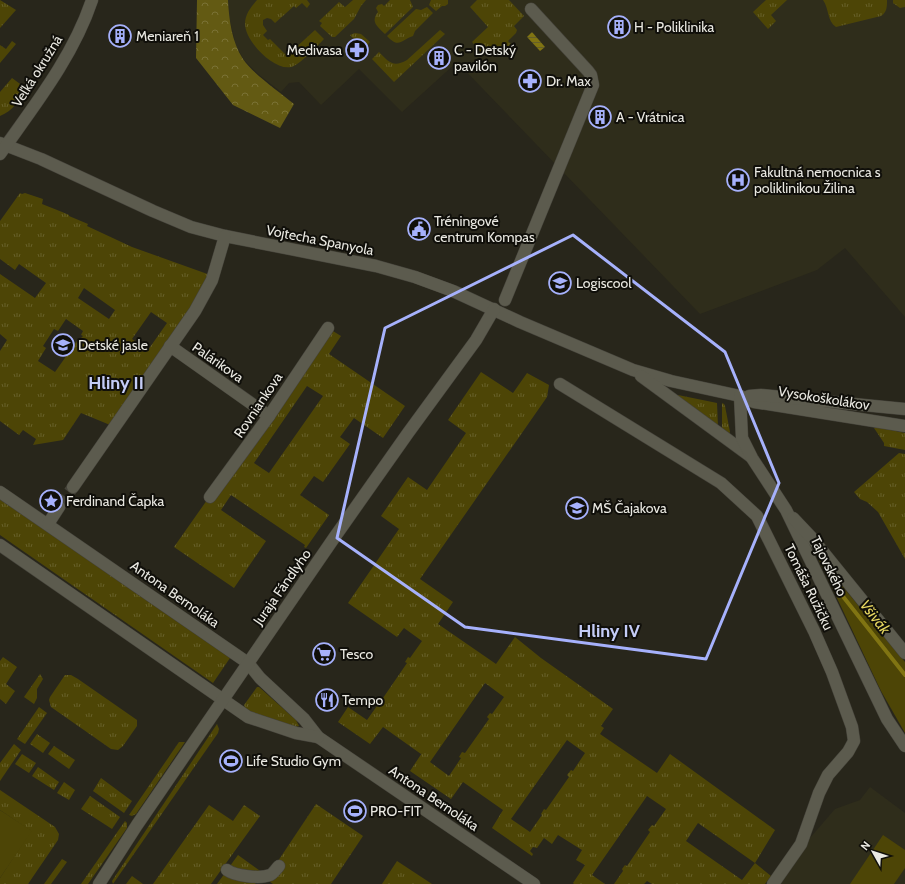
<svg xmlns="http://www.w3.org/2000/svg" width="905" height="884" font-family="Cabin,sans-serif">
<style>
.built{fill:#2f2d1b}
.grass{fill:url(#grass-tufts);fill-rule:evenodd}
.forest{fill:url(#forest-crowns)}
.park{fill:#4d4506}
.water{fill:url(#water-rules)}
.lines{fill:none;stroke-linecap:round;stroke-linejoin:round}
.stream{stroke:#807412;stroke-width:4}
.minor-tunnel{stroke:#454339;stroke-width:12;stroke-dasharray:12 6;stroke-linecap:butt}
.minor-casing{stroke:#45433b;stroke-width:13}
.minor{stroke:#5c5b4e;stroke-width:12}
.marked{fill:none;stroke:#a6b1fc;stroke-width:3;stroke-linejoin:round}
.labels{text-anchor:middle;stroke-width:4;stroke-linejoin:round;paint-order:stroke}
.poi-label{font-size:14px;fill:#eae9e2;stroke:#100f0a;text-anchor:start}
.street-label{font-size:14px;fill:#eae9e2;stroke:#100f0a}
.water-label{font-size:15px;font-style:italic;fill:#e7d760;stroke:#100f0a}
.district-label{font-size:18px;font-weight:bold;fill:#c4ccf6;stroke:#100f0a}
</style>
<defs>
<pattern id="grass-tufts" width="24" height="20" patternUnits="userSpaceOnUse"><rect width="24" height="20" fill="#4d4506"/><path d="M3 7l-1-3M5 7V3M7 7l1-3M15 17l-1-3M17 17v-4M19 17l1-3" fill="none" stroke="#67602a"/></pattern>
<pattern id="forest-crowns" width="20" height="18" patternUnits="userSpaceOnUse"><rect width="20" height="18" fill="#635a13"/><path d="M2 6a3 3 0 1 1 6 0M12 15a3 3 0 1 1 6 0" fill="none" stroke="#7a7235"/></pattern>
<pattern id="water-rules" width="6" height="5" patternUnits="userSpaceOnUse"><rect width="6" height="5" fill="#807412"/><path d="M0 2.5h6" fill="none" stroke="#665f28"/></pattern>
</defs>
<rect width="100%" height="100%" fill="#28261b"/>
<g class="built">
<path d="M228 0H905V317L845 248 817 270 700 314 457 62 402 112 359 69 321 105 299 82 289 83 281 92 258 74 244 60 236 46 229 17Z"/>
<path d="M870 787 905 813V884H778L804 845 835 809 860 800Z"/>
</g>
<g class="grass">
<path d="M0 0 16 10 0 28Z"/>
<path d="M257 0H307L310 4 307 8 302 3 296 8 294 6 275 23 271 19 267 18 263 20V25L267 31 263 35 268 40 270 39 285 54 290 49 292 51 315 30 324 39C317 46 300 65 291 67 274 71 245 41 245 24 245 14 251 7 257 0Z"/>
<path d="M353 0H366L361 6 354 19 335 37H332L320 26 322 23 319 21 339 2 345 7Z"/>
<path d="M390 0H410L413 7 385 34C378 27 370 22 378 12L376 8 378 5 382 4 384 6Z"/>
<path d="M431 0H448V4L445 6H442L436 11 429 5Z"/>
<path d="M477 0H509L524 16 514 26 517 30 516 33 508 41 513 46 505 53 494 56 486 47 481 52 472 42 488 27 470 7Z"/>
<path d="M766 0H787L771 15 776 21 768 29 753 12Z"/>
<path d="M823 0H887C887 7 887 12 881 16L836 27C827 21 829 8 823 0Z"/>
<path d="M893 0H905V7L900 8 893 3Z"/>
<path d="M427 7 433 13 415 31 413 36C401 40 399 49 387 36L416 9 421 10Z"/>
<path d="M440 30 445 34 394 82 372 59 379 52C389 62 393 68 407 60Z"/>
<path d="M355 33 361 34 370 42 363 49 350 35Z"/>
<path d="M12 41 16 44 0 63V45L6 49Z"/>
<path d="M12 78 27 89C19 100 13 111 0 116V92Z"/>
<path d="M20 193 22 194 25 193 43 199 42 204C51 208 61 211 69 215V216L88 224 87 226 132 247 213 276 115 427 81 413 63 440 33 445 36 439 23 430 19 435 0 421V351L7 340 0 334V274L35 298 46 283 19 264 15 270 0 259V221ZM84 288 115 310 109 319 78 298ZM151 312 167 323 148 350 132 339ZM66 319 83 331 81 335 83 336 80 339 79 338 55 372 38 361 46 348 43 346 54 329 58 331Z"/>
<path d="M328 328 341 336 329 354 405 406 383 438 354 418 340 437 350 444 323 482 314 476 300 495 329 515 306 548 304 547 305 545 231 495 221 510 266 541 234 588 174 547ZM307 386 323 396 269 473 254 463Z"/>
<path d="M481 372 513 393 527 373 549 385 547 397 420 579 453 602 438 624 496 664 515 637 541 658 613 709 601 726 604 728 600 734 657 773 670 754 775 830 755 863 771 876 765 884H652L647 881 644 884H614L623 871 622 869 625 865 627 866 650 832 648 830 652 825 654 826 666 809 647 796 592 875 605 884H574L573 883 585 865 576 860 582 850 558 835 552 844 544 838 537 848 533 847 530 851 533 854 532 856 492 828 503 810 463 782 451 799 410 771 422 753 421 754 383 727 370 744 338 722 348 707 367 720 379 703 378 701 381 697 383 698 407 663 405 662 408 657 410 658 422 641 404 628 397 637 348 603 399 529 381 516 408 477 427 490 466 433 448 420ZM485 683 504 697 492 714 490 713 487 717 489 719 465 753 462 752 459 757 461 758 449 776 430 762ZM567 740 585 753 573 771 571 770 567 775 569 777 546 810 544 809 541 814 542 815 530 832 511 819ZM698 823 755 863 742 880 686 841Z"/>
<path d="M676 395H678L717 403 718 427Z"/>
<path d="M722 403 724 404 725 406 730 432 729 434 722 430Z"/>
<path d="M877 427 905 433V450L884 446V443L874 428Z"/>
<path d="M899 453 905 454V559L878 512 867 502 860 499 854 492Z"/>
<path d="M0 499 230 658 213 683 0 535Z"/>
<path d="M3 657 17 667 6 684 15 691 6 704 0 699V661Z"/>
<path d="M40 674 43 679 37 689V698L34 704 24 697Z"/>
<path d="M65 675H71L78 679 137 720V726L123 746 118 750 111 749 51 707 49 700 50 697Z"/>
<path d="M257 687H259L296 720 299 726 296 727 252 712 245 708 244 705Z"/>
<path d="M39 707 47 713 25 744 17 739Z"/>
<path d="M217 724 219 729 218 733 113 884 112 881Z"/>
<path d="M37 734 50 743 43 753 30 744Z"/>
<path d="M179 742H185L136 814 132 816 129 815Z"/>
<path d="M14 744 21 750 0 781V763Z"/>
<path d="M54 746 75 760 69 769 48 754Z"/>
<path d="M22 754 36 763 29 773 15 764Z"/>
<path d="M38 767 59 782 54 790 32 776Z"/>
<path d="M101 778 132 801 124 813 93 791Z"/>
<path d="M64 782 75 790 69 800 57 793Z"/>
<path d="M0 790 55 827 59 834 58 840 28 884H0V878L31 831 0 810Z"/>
<path d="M90 796 120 817 112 829 81 809Z"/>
<path d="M316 804 363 836 331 884H273L266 879Z"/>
<path d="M209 805 233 821 244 805 260 816 211 884H153Z"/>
<path d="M125 821 127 823V828L88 884H81Z"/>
<path d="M238 855 263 873 255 884H217Z"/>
<path d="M62 859 67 862 51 884H44Z"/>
<path d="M397 861 432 884H382Z"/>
<path d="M132 876 143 884H126Z"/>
</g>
<path class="forest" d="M197 0H228C229 20 232 42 243 59 253 74 280 92 294 104L280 128 233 105 196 58Z"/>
<g class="park">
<path d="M820 559 905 662V733L881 691 819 560Z"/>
<path d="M0 810 32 831 0 878Z"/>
<path d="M883 835 905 850V868L894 884H850Z"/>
</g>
<path class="water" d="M532 32 545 47 540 51 527 37Z"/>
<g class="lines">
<path class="stream" d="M841 594 905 675"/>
<path class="minor-tunnel" d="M59 507 73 487"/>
<g class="minor-casing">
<g id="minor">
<path d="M0 143 41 159 153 211 191 227 225 236 376 266 415 277 453 291 520 322 633 370 671 381 740 396 754 402 905 426"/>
<path d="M0 154C34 106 73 57 92 0"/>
<path d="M505 300 593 85 591 75 588 71 531 9"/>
<path d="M170 346 269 416"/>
<path d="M641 376 750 456"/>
<path d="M560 384 721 483 757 516 814 631 832 672 852 727 854 741 848 752 828 775 819 793 801 844 773 884"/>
<path d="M740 396 742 438 752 458 786 510 887 719 905 746"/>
<path d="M749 396 761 395 905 409"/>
<path d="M73 487 195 311 212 280 225 236"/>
<path d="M0 492 248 663 260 678 304 719 318 737 534 884"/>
<path d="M210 497 269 416 328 328"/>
<path d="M793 518 811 537 905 653"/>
<path d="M48 524 59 507"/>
<path d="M0 545 248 717 296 733 318 737"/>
<path d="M227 870C235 876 260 879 270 875 273 874 276 869 279 866"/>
<path d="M99 884 137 825 334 538 408 433 476 340 494 309"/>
</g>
</g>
<use href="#minor" class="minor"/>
</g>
<path class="marked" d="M573 235 725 352 779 483 706 659 465 627 337 538 385 328Z"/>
<defs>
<g id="building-ring" transform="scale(1.15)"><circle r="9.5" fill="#100f0a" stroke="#a6b1fc" stroke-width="1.5"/><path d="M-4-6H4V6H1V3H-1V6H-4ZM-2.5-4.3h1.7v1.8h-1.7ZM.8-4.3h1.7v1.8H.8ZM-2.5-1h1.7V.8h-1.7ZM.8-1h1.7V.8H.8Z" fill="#a6b1fc"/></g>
<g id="pharmacy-ring" transform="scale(1.15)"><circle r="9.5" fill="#100f0a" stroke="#a6b1fc" stroke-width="1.5"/><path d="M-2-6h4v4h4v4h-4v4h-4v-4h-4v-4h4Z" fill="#a6b1fc"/></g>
<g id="hospital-ring" transform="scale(1.15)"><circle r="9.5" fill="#100f0a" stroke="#a6b1fc" stroke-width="1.5"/><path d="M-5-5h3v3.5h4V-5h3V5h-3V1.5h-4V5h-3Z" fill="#a6b1fc"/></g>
<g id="civic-ring" transform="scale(1.15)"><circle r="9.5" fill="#100f0a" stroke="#a6b1fc" stroke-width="1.5"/><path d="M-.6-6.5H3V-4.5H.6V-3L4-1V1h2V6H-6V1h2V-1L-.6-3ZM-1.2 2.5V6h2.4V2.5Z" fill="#a6b1fc"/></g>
<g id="school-ring" transform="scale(1.15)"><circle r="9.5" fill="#100f0a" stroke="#a6b1fc" stroke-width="1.5"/><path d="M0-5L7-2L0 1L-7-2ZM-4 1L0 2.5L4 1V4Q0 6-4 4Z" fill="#a6b1fc"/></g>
<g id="sight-ring" transform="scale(1.15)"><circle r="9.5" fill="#100f0a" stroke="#a6b1fc" stroke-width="1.5"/><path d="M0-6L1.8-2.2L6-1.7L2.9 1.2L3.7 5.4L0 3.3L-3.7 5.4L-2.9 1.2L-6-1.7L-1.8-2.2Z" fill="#a6b1fc"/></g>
<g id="supermarket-ring" transform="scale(1.15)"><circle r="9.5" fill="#100f0a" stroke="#a6b1fc" stroke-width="1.5"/><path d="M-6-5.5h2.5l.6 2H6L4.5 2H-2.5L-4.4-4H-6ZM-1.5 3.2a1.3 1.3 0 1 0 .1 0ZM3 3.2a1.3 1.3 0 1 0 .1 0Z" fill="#a6b1fc"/></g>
<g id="restaurant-ring" transform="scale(1.15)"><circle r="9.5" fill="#100f0a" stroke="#a6b1fc" stroke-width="1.5"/><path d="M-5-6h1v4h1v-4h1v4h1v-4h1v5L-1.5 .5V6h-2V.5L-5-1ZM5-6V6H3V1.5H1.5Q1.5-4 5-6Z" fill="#a6b1fc"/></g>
<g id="stadium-ring" transform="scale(1.15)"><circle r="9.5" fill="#100f0a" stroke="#a6b1fc" stroke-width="1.5"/><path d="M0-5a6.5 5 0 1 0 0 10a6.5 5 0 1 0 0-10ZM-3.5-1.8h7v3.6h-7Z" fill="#a6b1fc"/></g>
</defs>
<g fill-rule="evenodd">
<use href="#building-ring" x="619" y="27"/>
<use href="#building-ring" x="120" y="36"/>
<use href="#pharmacy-ring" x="357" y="50"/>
<use href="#building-ring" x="439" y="58"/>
<use href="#pharmacy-ring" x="530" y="81"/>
<use href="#building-ring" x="600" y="117"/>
<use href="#hospital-ring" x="738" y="180"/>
<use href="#civic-ring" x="419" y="229"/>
<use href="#school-ring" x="560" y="283"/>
<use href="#school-ring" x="63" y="345"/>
<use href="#sight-ring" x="51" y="501"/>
<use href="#school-ring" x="577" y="508"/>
<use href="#supermarket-ring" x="324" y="654"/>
<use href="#restaurant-ring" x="327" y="700"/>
<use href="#stadium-ring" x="231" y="761"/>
<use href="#stadium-ring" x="355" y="811"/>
</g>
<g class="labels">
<g class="poi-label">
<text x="634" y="32">H - Poliklinika</text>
<text x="136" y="41">Meniareň 1</text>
<text x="342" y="55" text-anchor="end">Medivasa</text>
<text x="454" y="55">C - Detský<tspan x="454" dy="16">pavilón</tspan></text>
<text x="546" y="86">Dr. Max</text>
<text x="616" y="122">A - Vrátnica</text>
<text x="754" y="177">Fakultná nemocnica s<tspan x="754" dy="16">poliklinikou Žilina</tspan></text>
<text x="434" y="226">Tréningové<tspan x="434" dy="16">centrum Kompas</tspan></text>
<text x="576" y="288">Logiscool</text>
<text x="78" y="350">Detské jasle</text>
<text x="66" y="506">Ferdinand Čapka</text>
<text x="592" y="513">MŠ Čajakova</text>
<text x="340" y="659">Tesco</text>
<text x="342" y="705">Tempo</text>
<text x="246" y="766">Life Studio Gym</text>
<text x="370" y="816">PRO-FIT</text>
</g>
<g class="street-label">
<text transform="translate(37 71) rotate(-58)" y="5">Veľká okružná</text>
<text transform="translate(320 240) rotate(11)" y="5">Vojtecha Spanyola</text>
<text transform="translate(218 362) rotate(35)" y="5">Palárikova</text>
<text transform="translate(824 398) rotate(9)" y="5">Vysokoškolákov</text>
<text transform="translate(258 405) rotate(-56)" y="5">Rovniankova</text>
<text transform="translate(829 566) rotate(64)" y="5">Tajovského</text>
<text transform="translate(282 587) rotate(-55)" y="5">Juraja Fándlyho</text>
<text transform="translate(809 587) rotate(64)" y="5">Tomáša Ružičku</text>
<text transform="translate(175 594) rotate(35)" y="5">Antona Bernoláka</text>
<text transform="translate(434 798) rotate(34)" y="5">Antona Bernoláka</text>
</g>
<g class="water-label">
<text transform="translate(875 617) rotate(52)" y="5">Všivák</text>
</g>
<g class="district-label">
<text x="116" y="389">Hliny II</text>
<text x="609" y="637">Hliny IV</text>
</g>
</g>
<g transform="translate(873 852) rotate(309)" stroke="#100f0a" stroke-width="3" paint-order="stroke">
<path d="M0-3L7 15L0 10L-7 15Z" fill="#eae9e2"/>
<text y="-6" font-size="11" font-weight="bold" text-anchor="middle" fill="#eae9e2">N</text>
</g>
</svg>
